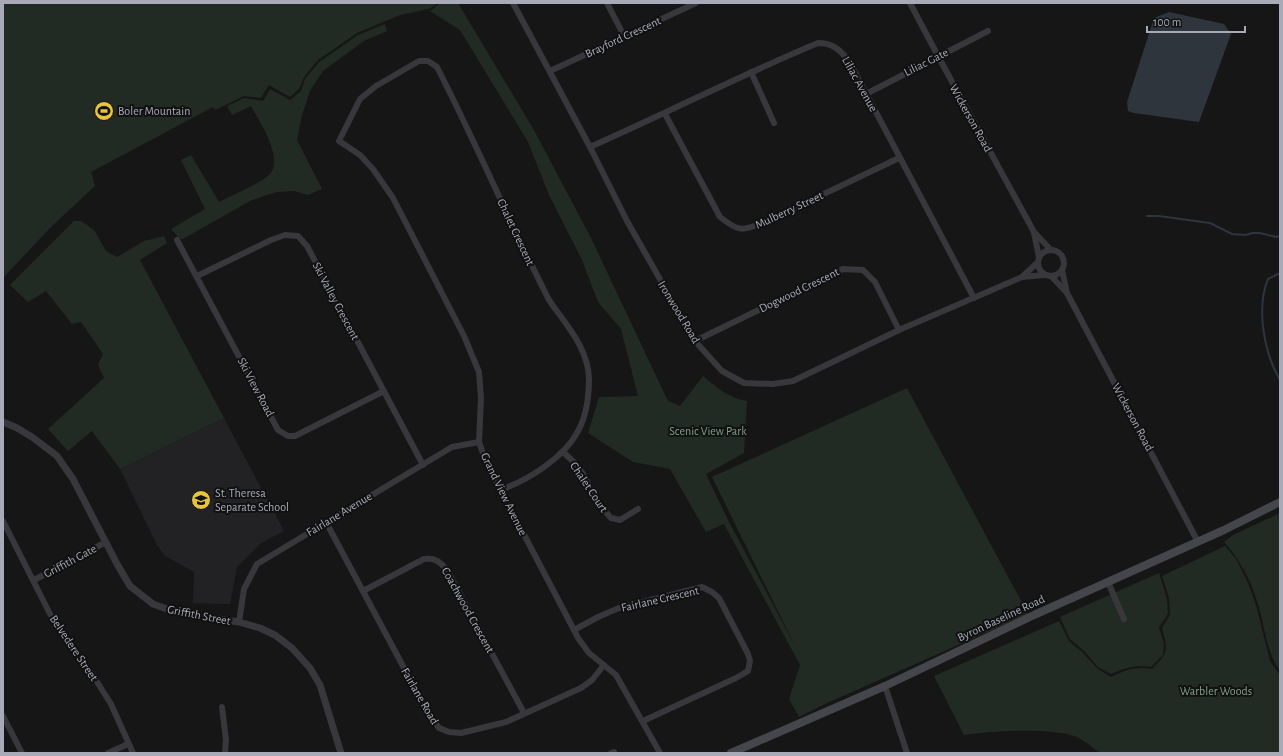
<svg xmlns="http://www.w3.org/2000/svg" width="1283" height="756" font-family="'Alegreya Sans',sans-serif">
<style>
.built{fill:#222224}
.green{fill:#222a24}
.water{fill:#2e353d}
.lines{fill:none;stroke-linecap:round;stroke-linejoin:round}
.stream{stroke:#2e353d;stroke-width:2}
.minor{stroke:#37373c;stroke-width:6}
.tertiary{stroke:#37373c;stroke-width:7}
.secondary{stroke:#45464c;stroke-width:8}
.labels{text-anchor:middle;stroke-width:4;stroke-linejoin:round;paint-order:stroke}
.street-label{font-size:12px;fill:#a8abb7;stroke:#111112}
.poi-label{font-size:12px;fill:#a8abb7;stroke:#111112;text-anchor:start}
.park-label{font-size:12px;fill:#80a186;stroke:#111112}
</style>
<rect width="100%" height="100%" fill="#161617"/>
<path class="built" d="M224 418 284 531 261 543 237 567 230 604 193 603 194 572 165 556 157 545 120 469Z"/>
<g class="green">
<path d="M3 3H438L429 9 400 15 357 33 318 60 304 77 299 89 290 97 269 85 261 98 244 96 215 110 213 107 91 172 95 186 51 227 3 278Z"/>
<path d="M440 3H458L534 130 591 238 668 401 680 406 703 376C716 387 730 399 747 401L744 453 706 474 729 522 795 646 712 477 907 388 1028 614 825 704 799 717 789 699 800 665 724 524 706 532 670 469 633 462 588 433 599 397 638 396 621 329 598 302 582 260 549 195 528 142 460 30 430 11Z"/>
<path d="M385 24 387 31 364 41 323 71 310 91 302 115 297 140 322 189 308 195 294 191 277 192 264 196 250 201 183 239 179 238 171 229 205 209 181 160 191 155 219 202C232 195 260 184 270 174 284 158 259 121 251 106L232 115 227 106 244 98 263 101 270 89 290 100 301 91 305 79 319 62 358 35Z"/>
<path d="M74 221H81L94 230 106 251 117 257 144 241 164 236 167 243 140 260 224 418 120 469 92 431 68 451 48 429 104 378 98 365 103 354 81 322 72 324 46 291 28 302 10 285Z"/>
<path d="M1280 513V671C1266 651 1265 627 1258 604 1251 580 1240 560 1224 542L1233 535Z"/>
<path d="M1225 546 1236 559 1248 583 1256 605 1270 661 1280 675V753H1100C1093 748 1085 741 1077 737 1053 727 991 731 964 735L934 676 1059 621 1069 641 1082 652 1098 669 1111 677C1126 670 1135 666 1152 669 1169 652 1168 651 1162 628L1170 615 1169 598 1162 576Z"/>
<path d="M1159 573 1167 599 1168 614 1159 627 1164 644 1163 655 1151 667C1136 664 1125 668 1111 674L1098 667 1084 651 1070 639 1060 617Z"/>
</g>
<path class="water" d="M1169 12 1224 24 1231 34 1199 122 1134 113 1128 111 1127 102 1154 18Z"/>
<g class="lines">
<g class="stream">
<path d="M1147 216H1159L1210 223 1232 234 1246 235 1252 233H1260L1276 237 1280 236"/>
<path d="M1280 273 1268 279C1256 308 1264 353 1280 380"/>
</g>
<g class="minor">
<path d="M513 3 590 147 627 221 695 341 722 371 744 383 773 384 793 381 899 330 1022 277 1044 275"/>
<path d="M607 3 624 36"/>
<path d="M910 3 938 56 1034 232 1051 250"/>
<path d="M550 71 696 3"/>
<path d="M751 72 774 123"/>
<path d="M866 94 988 31"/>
<path d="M665 114 720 217C739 232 741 231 763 223L899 158"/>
<path d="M590 147C667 113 741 75 818 43 833 43 840 50 849 61L974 298"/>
<path d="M1034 233 1039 257"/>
<path d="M177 240 278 430 288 436H295L384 391"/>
<circle cx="1051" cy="263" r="13"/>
<path d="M1062 270 1067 293 1198 542"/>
<path d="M197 276 271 240 285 235 298 236 307 246 423 465"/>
<path d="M1051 276 1067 293"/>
<path d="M1022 277 1037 263"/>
<path d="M695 341 843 269 863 270 875 282 899 330"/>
<path d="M563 452 577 465 583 474 598 503 611 518 620 520 638 509"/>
<path d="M500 490C527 481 565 457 578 431 587 415 589 397 589 378 588 353 573 333 559 314 555 308 550 303 547 296 509 221 476 143 437 67L428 61H419L376 86 360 99 339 141 360 155 373 169 393 198 464 336 479 372 481 398 479 442 486 462 574 630 578 638 589 653 616 675 660 753"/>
<path d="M3 521 50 614 66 639 92 674 111 704 133 753"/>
<path d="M326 522 427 711 439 728 449 732 461 733 506 722 581 688 592 680 604 665"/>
<path d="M34 580 106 542"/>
<path d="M1108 582 1124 619"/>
<path d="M363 591 424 559C436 558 439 561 447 570L524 713"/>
<path d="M239 622 244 589 257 564 452 447 479 442"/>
<path d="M574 630 598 617 619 608 690 590 702 587 712 592 719 598 748 654 750 661 748 671 736 678 643 721"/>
<path d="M885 686 907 753"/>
<path d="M222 707 226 740 225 753"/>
<path d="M3 716 22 753"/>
<path d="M108 753 128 744"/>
<path d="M611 753 614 752"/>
</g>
<path class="tertiary" d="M3 422 17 428 32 437 57 456 73 479 117 564 130 586 153 604 178 613 239 622 260 628 275 635 292 648 310 668 320 685 341 753"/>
<path class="secondary" d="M731 753 885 686 1034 615 1224 530 1280 502"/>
</g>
<defs>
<g id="stadium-disc" transform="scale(1)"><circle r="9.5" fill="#e8c33d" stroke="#111112"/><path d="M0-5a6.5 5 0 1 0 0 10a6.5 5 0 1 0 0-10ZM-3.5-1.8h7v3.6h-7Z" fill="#111"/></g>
<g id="school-disc" transform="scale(1)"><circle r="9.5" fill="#e8c33d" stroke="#111112"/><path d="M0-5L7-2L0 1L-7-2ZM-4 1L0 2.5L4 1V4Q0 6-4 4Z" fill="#111"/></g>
</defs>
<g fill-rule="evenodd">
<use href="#stadium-disc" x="104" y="111"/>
<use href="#school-disc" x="201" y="500"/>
</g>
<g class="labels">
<g class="street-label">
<text transform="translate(623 37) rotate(-25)" y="4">Brayford Crescent</text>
<text transform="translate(926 62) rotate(-27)" y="4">Liliac Gate</text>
<text transform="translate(860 84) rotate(61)" y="4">Liliac Avenue</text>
<text transform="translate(971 118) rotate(61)" y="4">Wickerson Road</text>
<text transform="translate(789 210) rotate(-25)" y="4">Mulberry Street</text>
<text transform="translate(516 232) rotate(65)" y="4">Chalet Crescent</text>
<text transform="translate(799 290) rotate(-26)" y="4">Dogwood Crescent</text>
<text transform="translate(336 301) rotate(62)" y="4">Ski Valley Crescent</text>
<text transform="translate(679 312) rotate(59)" y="4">Ironwood Road</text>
<text transform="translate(256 387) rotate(62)" y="4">Ski View Road</text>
<text transform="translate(1133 417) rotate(62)" y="4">Wickerson Road</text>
<text transform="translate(589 487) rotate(56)" y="4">Chalet Court</text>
<text transform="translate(504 494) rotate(64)" y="4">Grand View Avenue</text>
<text transform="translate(339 514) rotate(-31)" y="4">Fairlane Avenue</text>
<text transform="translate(70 561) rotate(-28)" y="4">Griffith Gate</text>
<text transform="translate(660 599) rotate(-13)" y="4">Fairlane Crescent</text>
<text transform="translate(468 610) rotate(61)" y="4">Coachwood Crescent</text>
<text transform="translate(199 615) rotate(11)" y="4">Griffith Street</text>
<text transform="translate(1001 618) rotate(-25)" y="4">Byron Baseline Road</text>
<text transform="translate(74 648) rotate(56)" y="4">Belvedere Street</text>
<text transform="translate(420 696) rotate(60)" y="4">Fairlane Road</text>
</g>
<g class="poi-label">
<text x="118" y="115">Boler Mountain</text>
<text x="215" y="497">St. Theresa<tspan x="215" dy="14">Separate School</tspan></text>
</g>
<g class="park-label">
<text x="708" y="435">Scenic View Park</text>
<text x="1216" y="695">Warbler Woods</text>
</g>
</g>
<rect width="1283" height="756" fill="none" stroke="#a8abb7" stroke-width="8"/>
<path d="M1147 26v6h98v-6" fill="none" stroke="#a8abb7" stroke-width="2"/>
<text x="1153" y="26" font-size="12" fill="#a8abb7" stroke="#111112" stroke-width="3" paint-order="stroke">100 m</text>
</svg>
